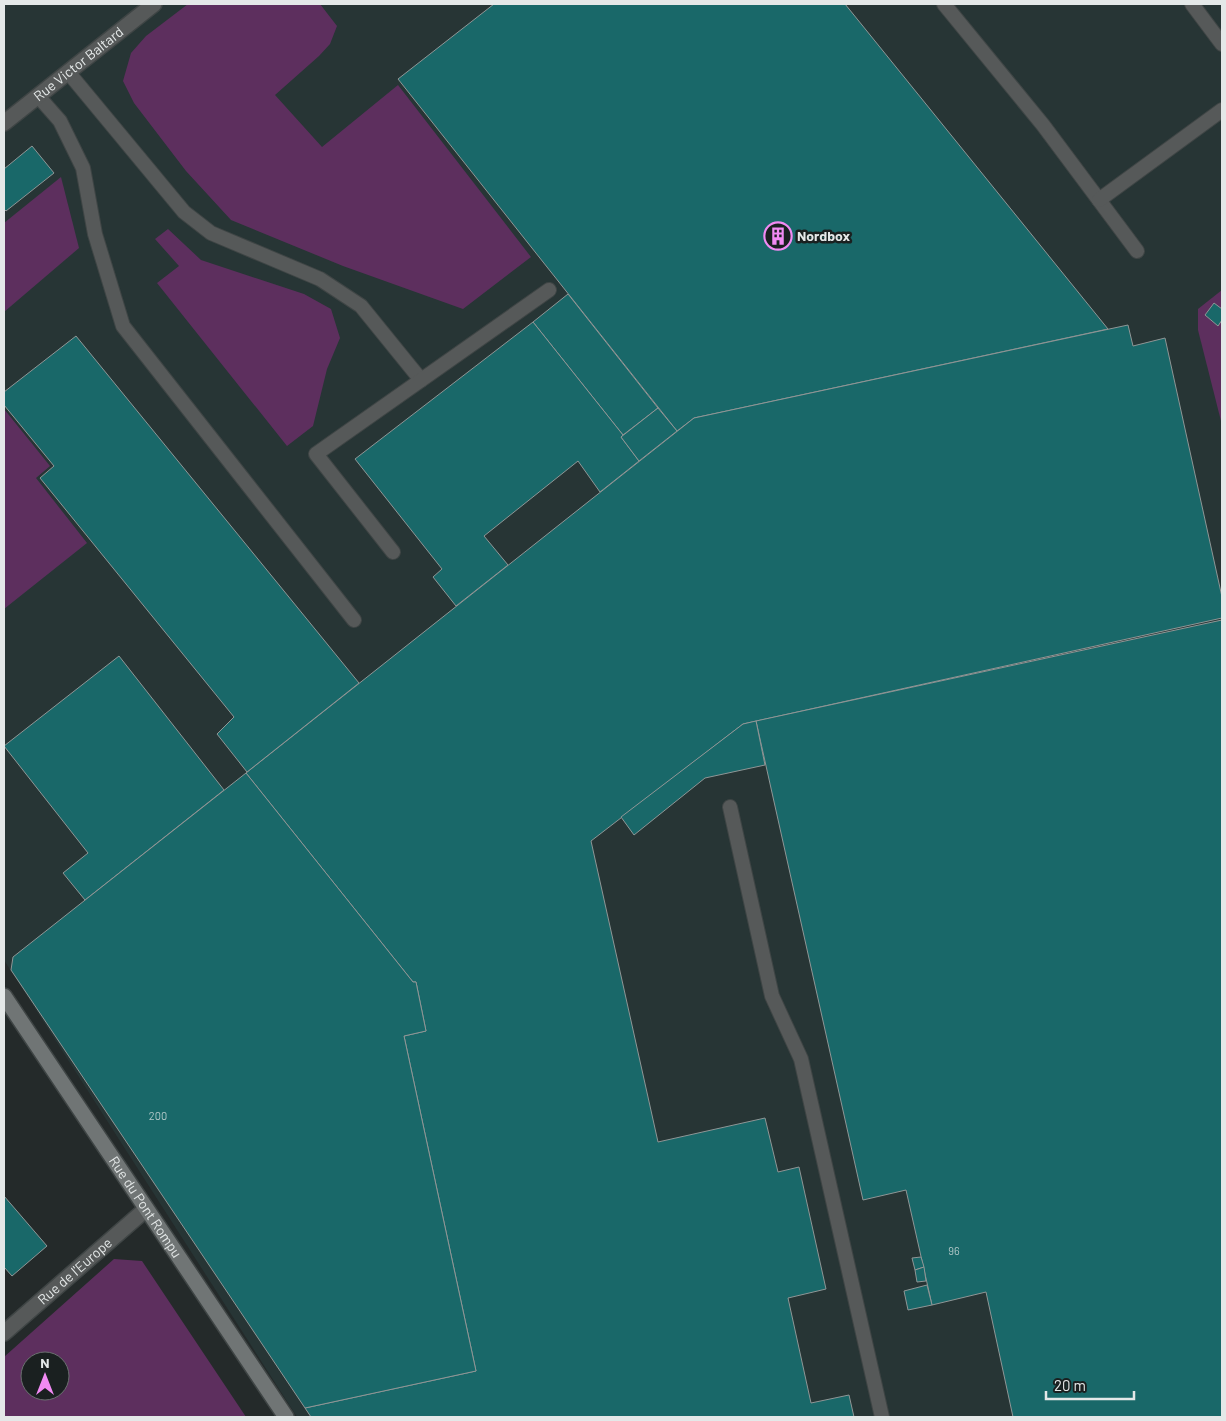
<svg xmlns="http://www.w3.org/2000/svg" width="1226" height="1421" font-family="Barlow,sans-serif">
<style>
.built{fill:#273535}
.green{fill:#5d2f5e;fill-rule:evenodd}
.building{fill:#196869;stroke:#8f9696}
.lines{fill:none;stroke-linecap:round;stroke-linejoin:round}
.lane-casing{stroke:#3f4545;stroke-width:16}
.street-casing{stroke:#3f4545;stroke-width:18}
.secondary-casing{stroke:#3f4545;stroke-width:18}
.lane{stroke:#565959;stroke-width:14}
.street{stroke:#565959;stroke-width:15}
.secondary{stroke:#707575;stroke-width:15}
.labels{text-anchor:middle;stroke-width:5;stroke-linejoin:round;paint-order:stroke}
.number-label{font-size:11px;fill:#b1c8c8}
.street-label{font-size:14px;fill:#e4e8e8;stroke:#1a2020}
.poi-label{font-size:14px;font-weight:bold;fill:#e4e8e8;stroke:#1a2020;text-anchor:start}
</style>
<rect width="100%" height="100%" fill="#242a2a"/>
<path class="built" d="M4 4H1222V1417H297L4 960Z"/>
<g class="green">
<path d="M188 4H320L337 26 330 44 319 56 275 95 322 147 398 85 531 257 463 309 343 266 231 220 186 171 134 103 123 81 131 53 146 36Z"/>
<path d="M61 177 79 248 4 312V223Z"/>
<path d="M168 229 201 260 304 294 331 309 340 338 327 369 313 426 287 446 157 283 179 266 155 239Z"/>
<path d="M1222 290V425L1198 330V309Z"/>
<path d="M4 409 50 466 36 478 87 543 4 609Z"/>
<path d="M114 1259 142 1261 246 1417H4V1357ZM30 1361H60V1391H30Z"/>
</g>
<g class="building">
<path d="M494 4H845L1108 329 694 418 677 431 398 79Z"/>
<path d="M32 146 54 173 6 211 4 209V169Z"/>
<path d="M568 294 658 408 623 435 533 322Z"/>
<path d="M1214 303 1222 309V320L1218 326 1205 315Z"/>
<path d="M533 322 623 435 621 437 639 461 600 492 578 461 484 536 508 565 456 606 433 577 442 569 355 459Z"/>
<path d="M1128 325 1133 346 1165 338 1222 597V618L743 724 591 841 658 1142 765 1118 778 1172 799 1167 826 1289 788 1298 811 1403 849 1395 854 1417H311L305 1408 476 1371 404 1036 426 1031 416 982H413L246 773 694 418Z"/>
<path d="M76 336 359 683 247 772 217 734 234 717 40 478 54 466 4 405V392Z"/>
<path d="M658 408 677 431 639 461 621 437Z"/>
<path d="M1222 620V1417H1013L986 1292 932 1305 906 1190 863 1200 756 721Z"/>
<path d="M119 656 224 790 85 900 63 873 88 853 4 746Z"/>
<path d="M756 721 765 765 705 778 634 835 621 817 743 724Z"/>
<path d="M246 773 413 982H416L426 1031 404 1036 476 1371 305 1408 11 970 13 957Z"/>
<path d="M4 1196 47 1246 12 1276 4 1267Z"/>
<path d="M921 1257 924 1267 915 1270 912 1258Z"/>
<path d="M924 1267 926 1281 917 1282 915 1270Z"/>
<path d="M927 1285 932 1305 908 1310 904 1291Z"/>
</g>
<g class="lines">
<g class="lane-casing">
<g id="lane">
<path d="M944 4 1043 125 1137 251"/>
<path d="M1192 4 1222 44"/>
<path d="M68 72 184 212 211 233 320 279 361 306 421 380"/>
<path d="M38 96 60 121 83 168 95 234 123 326 354 620"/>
<path d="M1099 200 1222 110"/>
<path d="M393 552 316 454 549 290"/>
<path d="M730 807 772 996 801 1059 882 1417"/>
</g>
</g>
<g class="street-casing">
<g id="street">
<path id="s1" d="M4 123 154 4"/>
<path id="s2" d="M4 1333 145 1210"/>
</g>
</g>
<g class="secondary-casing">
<g id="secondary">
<path id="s3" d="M4 996 286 1417"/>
</g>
</g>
<use href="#lane" class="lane"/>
<use href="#street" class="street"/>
<use href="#secondary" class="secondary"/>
</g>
<defs>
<g id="building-ring" transform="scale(1.4375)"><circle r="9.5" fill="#1a2020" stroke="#f18af3" stroke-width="1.5"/><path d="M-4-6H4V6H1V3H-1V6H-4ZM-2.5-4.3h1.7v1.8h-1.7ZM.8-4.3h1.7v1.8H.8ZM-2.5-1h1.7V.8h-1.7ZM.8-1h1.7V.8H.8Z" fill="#f18af3"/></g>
</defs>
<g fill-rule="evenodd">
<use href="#building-ring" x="778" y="236"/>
</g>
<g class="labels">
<g class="number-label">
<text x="158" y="1120">200</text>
<text x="954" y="1255">96</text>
</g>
<g class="street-label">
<text dy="5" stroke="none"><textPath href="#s1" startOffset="95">Rue Victor Baltard</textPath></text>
<text dy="5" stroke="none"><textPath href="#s3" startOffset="254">Rue du Pont Rompu</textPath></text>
<text dy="5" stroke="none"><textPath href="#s2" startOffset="94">Rue de l'Europe</textPath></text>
</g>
<g class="poi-label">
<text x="797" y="241">Nordbox</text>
</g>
</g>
<rect width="1226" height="1421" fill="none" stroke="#e4e8e8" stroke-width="10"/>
<g transform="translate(45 1376)"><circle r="24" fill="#1a2020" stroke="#6b7070"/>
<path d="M0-4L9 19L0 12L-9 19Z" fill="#f18af3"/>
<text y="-8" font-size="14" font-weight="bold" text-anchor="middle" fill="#e4e8e8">N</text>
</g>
<path d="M1046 1391v8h88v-8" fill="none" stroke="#e4e8e8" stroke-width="2.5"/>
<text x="1054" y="1391" font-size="15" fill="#e4e8e8" stroke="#1a2020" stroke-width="4" paint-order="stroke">20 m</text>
</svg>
